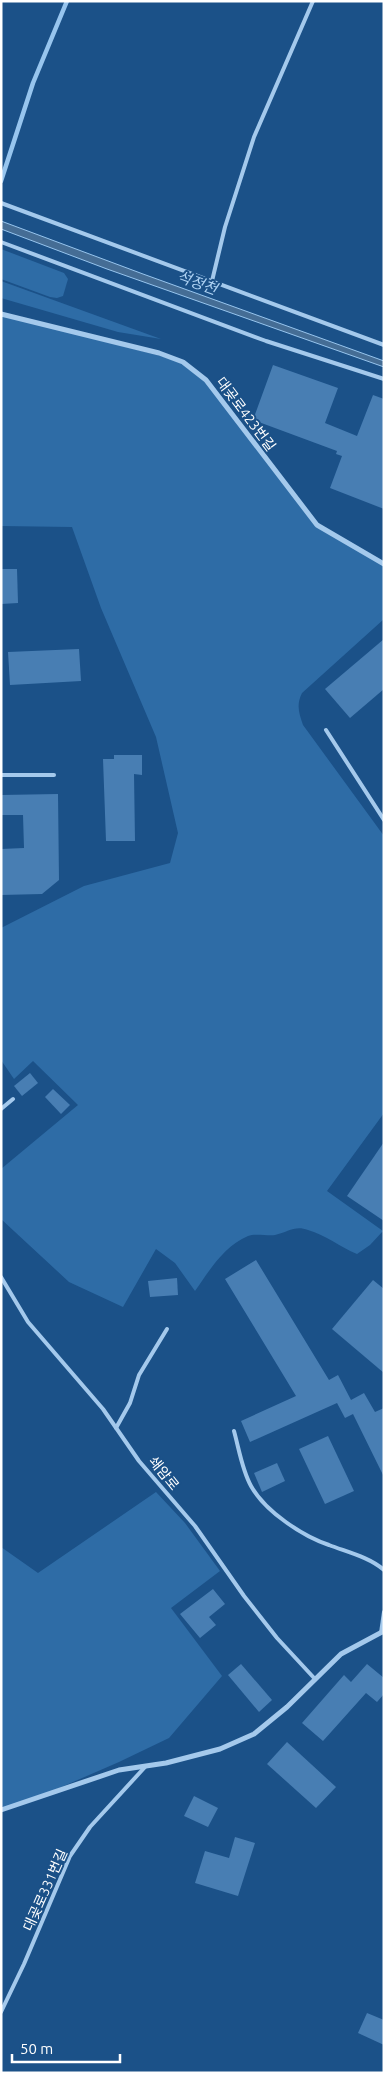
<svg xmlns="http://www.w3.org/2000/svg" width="385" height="2074" font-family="Ubuntu,'Noto Sans KR',sans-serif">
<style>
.green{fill:#2e6ca6}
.water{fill:#456d95;stroke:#97c5ee}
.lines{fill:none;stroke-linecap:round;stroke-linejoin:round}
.stream{stroke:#97c5ee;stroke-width:4.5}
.building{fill:#487eb3}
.lane{stroke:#a4c9ec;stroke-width:4}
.street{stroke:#a4c9ec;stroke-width:5}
.labels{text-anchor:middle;stroke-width:4;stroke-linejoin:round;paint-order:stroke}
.street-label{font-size:14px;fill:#fff;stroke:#1b5188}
.water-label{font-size:15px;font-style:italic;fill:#afd3f4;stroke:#1b5188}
</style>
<rect width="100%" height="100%" fill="#1b5188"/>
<g class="green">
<path d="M1 249 64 273 68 279 63 296 57 298 50 297 1 279Z"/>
<path d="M1 281 161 339 118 332 1 298Z"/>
<path d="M1 314 183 362 206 380 317 525 384 564V619L302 693C296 705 299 713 303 725L384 836V1113L327 1191 383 1231 370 1245 357 1254C340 1247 326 1235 308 1230 295 1225 288 1232 275 1235 267 1236 255 1233 248 1236 224 1246 209 1271 195 1291L175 1263 156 1249 123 1307 69 1282 1 1219V1169L78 1105 33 1061 14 1079 1 1060V928L84 886 170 863 178 833 156 737 101 608 72 527 1 526Z"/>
<path d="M156 1492 185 1523 220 1571 171 1608 222 1676 169 1738 119 1762 27 1802 1 1810V1547L38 1573Z"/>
</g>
<path class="water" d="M1 221 143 274 384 361V367L107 269 1 229Z"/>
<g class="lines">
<path class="stream" d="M1 181 33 83 67 1"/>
</g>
<g class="building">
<path d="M273 365 338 388 325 423 357 436 373 395 384 399V509L330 488 342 456 336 454 337 451 253 420Z"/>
<path d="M1 569H17L18 603 1 604Z"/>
<path d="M384 639V689L350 718 325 689Z"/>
<path d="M79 649 81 681 10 685 8 652Z"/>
<path d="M114 755H142V775L134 774 135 841H106L103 759H114Z"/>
<path d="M58 794 59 880 42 894 1 895V849L24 848 23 815H1V795Z"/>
<path d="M30 1073 38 1083 22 1096 14 1086Z"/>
<path d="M53 1089 70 1105 61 1114 45 1097Z"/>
<path d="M384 1142V1221L347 1196Z"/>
<path d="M256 1260 329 1380 338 1375 351 1400 364 1393 375 1412 384 1408V1477L353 1414 345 1418 337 1403 250 1442 241 1421 296 1396 225 1279Z"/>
<path d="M177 1278 178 1295 150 1297 148 1281Z"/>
<path d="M373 1280 384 1289V1373L332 1329Z"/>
<path d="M328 1436 354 1491 325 1504 299 1449Z"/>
<path d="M277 1463 285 1481 262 1492 254 1473Z"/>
<path d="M213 1589 225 1604 209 1617 216 1625 200 1638 180 1614Z"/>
<path d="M241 1664 272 1700 259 1712 228 1675Z"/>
<path d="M367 1664 384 1678V1694L377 1702 366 1693 323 1741 302 1723 344 1675 351 1682Z"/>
<path d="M287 1742 336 1787 316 1808 267 1764Z"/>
<path d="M194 1796 218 1808 208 1827 184 1816Z"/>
<path d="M235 1837 255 1843 238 1896 195 1883 205 1851 229 1858Z"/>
<path d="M367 2013 384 2020V2045L358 2033Z"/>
</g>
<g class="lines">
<g class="lane">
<path d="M1 203 384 345"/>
<path d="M1 242 266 341 384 379"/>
<path d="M212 281 225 227 254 137 313 1"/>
<path d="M326 730 384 820"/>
<path d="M1 775H54"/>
<path d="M1 1109 13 1099"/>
<path d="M1 1277 28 1322 103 1409 139 1461 195 1526 244 1596 277 1638 315 1679"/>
<path d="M116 1428 130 1403 139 1375 167 1329"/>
<path d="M234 1431C239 1449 242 1470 251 1486 265 1511 302 1536 329 1545 347 1552 369 1557 384 1570"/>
<path d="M381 1633 384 1612"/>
<path d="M1 2012 24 1964 70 1856 90 1827 145 1767"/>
</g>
<g class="street">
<path d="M1 314 159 353 183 362 206 380 317 525 384 564"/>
<path d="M1 1810 119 1770 166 1763 220 1749 254 1734 287 1707 341 1654 384 1631"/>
</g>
</g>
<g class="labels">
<g class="street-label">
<text transform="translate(246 414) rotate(53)" y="5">대곶로423번길</text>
<text transform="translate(164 1473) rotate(51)" y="5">쇄암로</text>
<text transform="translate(45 1890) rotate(-66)" y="5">대곶로331번길</text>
</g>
<g class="water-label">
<text transform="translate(197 283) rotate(20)" y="5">석정천</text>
</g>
</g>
<rect width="385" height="2074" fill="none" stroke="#ffffff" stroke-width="5"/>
<path d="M12 2054v8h108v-8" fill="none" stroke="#ffffff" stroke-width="2.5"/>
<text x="20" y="2054" font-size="15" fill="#ffffff" stroke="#1b5188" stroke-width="4" paint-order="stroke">50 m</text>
</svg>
